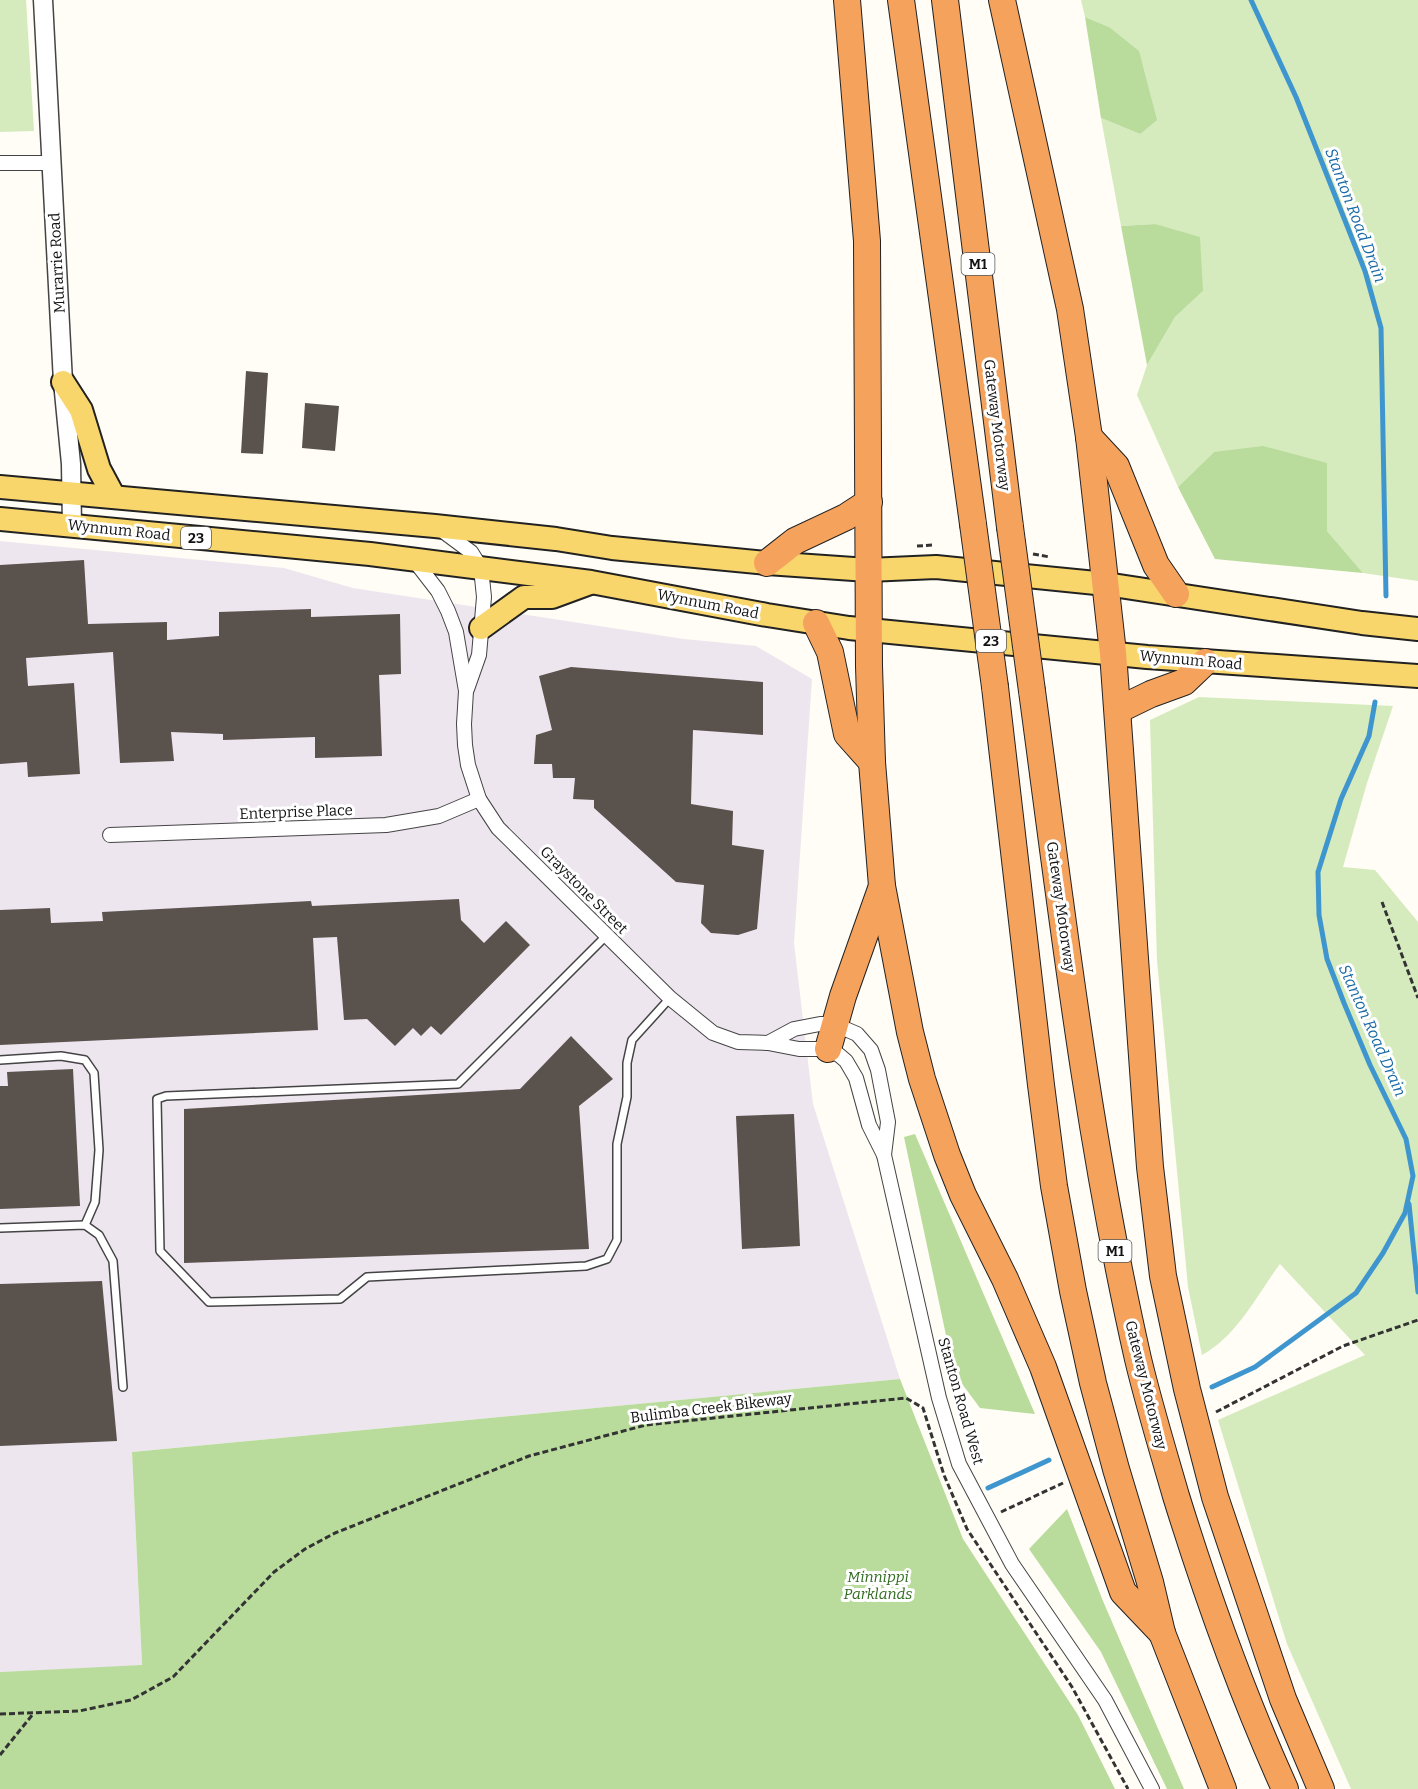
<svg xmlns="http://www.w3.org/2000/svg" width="1418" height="1789" font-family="Bitter,serif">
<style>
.industrial{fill:#eee6ef}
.green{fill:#d5ebbd}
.forest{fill:#b9dc9c}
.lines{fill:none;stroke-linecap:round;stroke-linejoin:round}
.stream{stroke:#3f96cf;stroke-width:5}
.building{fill:#5a524d}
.service-casing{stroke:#444;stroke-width:10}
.minor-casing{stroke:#444;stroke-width:16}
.tertiary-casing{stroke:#444;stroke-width:21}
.primary-casing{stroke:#222;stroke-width:26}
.motorway-casing{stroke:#222;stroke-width:28}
.path{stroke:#333;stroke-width:3;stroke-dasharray:6 3;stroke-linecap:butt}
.service{stroke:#fff;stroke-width:7}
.minor{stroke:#fff;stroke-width:14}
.tertiary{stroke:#fff;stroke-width:18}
.primary{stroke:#f9d66b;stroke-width:22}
.motorway{stroke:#f5a25d;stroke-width:26}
.motorway-bridge-casing{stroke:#222;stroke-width:28;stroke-linecap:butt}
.motorway-bridge{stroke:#f5a25d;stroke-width:26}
.labels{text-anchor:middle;stroke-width:6;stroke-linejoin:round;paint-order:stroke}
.shield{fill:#fff;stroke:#585858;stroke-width:1.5}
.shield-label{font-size:14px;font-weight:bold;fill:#111}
.street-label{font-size:15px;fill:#111;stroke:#fff}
.park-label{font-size:15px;font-style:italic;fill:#2f6b1f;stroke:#fff}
.water-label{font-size:16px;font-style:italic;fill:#1768a6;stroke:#fff}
</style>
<rect width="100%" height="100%" fill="#fffdf5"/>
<path class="industrial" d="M0 541 284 568 353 588 684 639 756 646 812 679 794 943 813 1104 900 1379 132 1452 142 1666 0 1672Z"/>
<g class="green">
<path d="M0 0H26L34 131 0 132Z"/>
<path d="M1081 0H1418V581L1363 573 1327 531V463L1214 452 1178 487 1137 395 1147 365 1175 317 1203 291 1155 224 1121 226 1101 118 1140 134 1109 27 1085 17Z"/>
<path d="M1199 697 1393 706 1367 783 1343 867 1375 870 1418 922V1789H1351L1287 1644 1218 1420 1365 1355 1280 1264C1256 1296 1238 1335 1202 1355L1188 1287 1157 960 1150 720Z"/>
</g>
<g class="forest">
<path d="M1085 17 1109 27 1139 51 1157 120 1140 134 1101 118Z"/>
<path d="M1155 224 1200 237 1203 291 1175 317 1147 365 1121 226Z"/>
<path d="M1263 446 1327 463V531L1363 573 1215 559 1178 487 1214 452Z"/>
<path d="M915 1134 1035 1414 980 1408 954 1373 904 1137Z"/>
<path d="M900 1379 963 1539 1078 1715 1115 1789H0V1672L142 1665 132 1452Z"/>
<path d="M1067 1509 1103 1601 1184 1789H1167L1101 1652 1029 1549Z"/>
</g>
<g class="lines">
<g class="stream">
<path d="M1251 0 1296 97 1365 271 1381 328 1386 596"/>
<path d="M1409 1204 1418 1292"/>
<path d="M1212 1387 1255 1367 1356 1293 1383 1253 1405 1213 1413 1176 1406 1139 1370 1065 1344 1003 1327 959 1319 915 1318 872 1341 799 1369 736 1375 702"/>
<path d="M988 1488 1049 1460"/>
</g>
</g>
<g class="building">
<path d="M246 371 268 373 263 454 241 453Z"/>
<path d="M305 403 339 406 335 451 302 448Z"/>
<path d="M84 560 88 624 167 622V640L219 636V612L311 609V617L400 614 401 674 379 675 382 756 315 758V737L223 740V734L171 732 174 761 120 763 113 652 26 658 28 686 74 683 80 774 28 777 27 762 0 764V565Z"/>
<path d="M571 667 763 682V735L693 730 691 804 733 811 732 845 764 850 757 929 738 935 711 933 701 923 704 885 676 882 594 808V800L573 799 575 778H553L552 764H534L536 735 552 730 539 676Z"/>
<path d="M459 899 461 920 484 943 506 921 530 945 441 1035 431 1026 421 1036 413 1028 395 1046 367 1019 344 1020 337 937 313 938 318 1030 0 1045V910L50 908 51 923 103 921 102 912 311 901 312 906Z"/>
<path d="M571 1036 613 1079 579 1106 589 1249 184 1263V1109L520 1089Z"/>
<path d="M73 1069 80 1206 0 1209V1086H8L7 1072Z"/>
<path d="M794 1114 800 1246 742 1249 736 1116Z"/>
<path d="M102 1281 117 1441 0 1446V1284Z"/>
</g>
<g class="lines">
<g class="service-casing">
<g id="service">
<path d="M606 936 458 1084 166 1096 157 1099 160 1251 209 1302 340 1299 367 1277 586 1266 607 1259 617 1240V1144L627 1097V1063L632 1040 670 998"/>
<path d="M0 1060 61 1056 85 1060 94 1073 99 1150 95 1202 85 1225"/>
<path d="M0 1228 85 1225 99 1235 113 1261 123 1387"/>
</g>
</g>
<g class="minor-casing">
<g id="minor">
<path d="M0 163H52"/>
<path d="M440 529 471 552 481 568 484 597 479 655 467 689"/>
<path d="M414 560 438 591 448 611 456 632 466 691 464 724 465 745 468 765 479 799 498 828 670 998 713 1033 738 1042 768 1043 799 1049H828L839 1055 846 1061 856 1078 869 1125 884 1155 939 1398 959 1464 1012 1564 1105 1700 1152 1789"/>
<path d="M110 835 386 825 439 816 479 799"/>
<path d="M768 1043 794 1029 820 1024H834L857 1034 871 1050 878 1070 888 1122 884 1155"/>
</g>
</g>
<g class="tertiary-casing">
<path id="tertiary" d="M43 0 63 382 71 464 72 526"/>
</g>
<g class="primary-casing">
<g id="primary">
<path d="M63 382 81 410 99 469 114 497"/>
<path d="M0 487 435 526 556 539 612 548 767 563 868 570 936 567 1106 584 1362 623 1418 629"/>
<path d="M0 519 370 554 591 582 767 615 849 628 1147 657 1418 676"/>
<path d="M481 628 524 597H552L590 583"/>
</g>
</g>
<g class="motorway-casing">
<g id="motorway">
<path d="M847 0 867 241 869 666 872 762 882 886 910 1032 922 1079 947 1155 963 1195 1005 1279 1043 1367 1123 1592 1162 1633"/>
<path d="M901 0 973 524"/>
<path d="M945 0 1010 527"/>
<path d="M1002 0 1070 309 1089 437 1113 653 1150 1167 1163 1276 1187 1389 1215 1497 1283 1699 1321 1789"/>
<path d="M1089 437 1116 466 1156 565 1176 594"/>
<path d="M767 563 795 541 846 517 869 502"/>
<path d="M816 623 830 652 847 734 872 762"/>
<path d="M995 687 1041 1085 1054 1186 1073 1291 1093 1383 1116 1469 1150 1582 1162 1633 1223 1789"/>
<path d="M1032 691C1062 914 1088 1139 1138 1359 1149 1405 1163 1451 1176 1496 1207 1596 1242 1694 1285 1789"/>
<path d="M1118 710 1151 694 1184 682 1205 662"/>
<path d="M828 1049 843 996 882 886"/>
</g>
</g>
<g class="path">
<path d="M917 546 934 545"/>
<path d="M1033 554 1050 557"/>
<path d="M1382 902 1418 998"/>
<path d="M1216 1412 1343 1346 1418 1320"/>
<path d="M1001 1512 1063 1483"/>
<path d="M0 1714 79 1711 131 1700 173 1677 274 1572 305 1549 335 1533 529 1456 646 1425 906 1398 923 1408 944 1475 967 1529 1072 1687 1128 1789"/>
<path d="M0 1755 33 1714"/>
</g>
<use href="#service" class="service"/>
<use href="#minor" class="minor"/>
<use href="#tertiary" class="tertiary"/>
<use href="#primary" class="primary"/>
<use href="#motorway" class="motorway"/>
<g class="motorway-bridge-casing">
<g id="motorway-bridge">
<path d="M973 524 995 687"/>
<path d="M1010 527 1032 691"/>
</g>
</g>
<use href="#motorway-bridge" class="motorway-bridge"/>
</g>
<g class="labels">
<g class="shield">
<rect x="961.5" y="253" width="33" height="22" rx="4.5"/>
<rect x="181" y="527" width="30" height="22" rx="4.5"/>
<rect x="976" y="630" width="30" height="22" rx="4.5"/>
<rect x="1098.5" y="1240" width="33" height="22" rx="4.5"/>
</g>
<g class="shield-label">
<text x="978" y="269">M1</text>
<text x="196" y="543">23</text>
<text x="991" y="646">23</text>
<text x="1115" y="1256">M1</text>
</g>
<g class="street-label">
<text transform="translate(57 263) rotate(-93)" y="5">Murarrie Road</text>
<text transform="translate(997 425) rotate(83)" y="5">Gateway Motorway</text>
<text transform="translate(119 530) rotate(6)" y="5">Wynnum Road</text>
<text transform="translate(708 604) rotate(11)" y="5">Wynnum Road</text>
<text transform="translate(1191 660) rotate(5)" y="5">Wynnum Road</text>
<text transform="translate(296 812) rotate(-2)" y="5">Enterprise Place</text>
<text transform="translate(584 890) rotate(45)" y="5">Graystone Street</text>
<text transform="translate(1061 907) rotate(82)" y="5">Gateway Motorway</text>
<text transform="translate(1146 1385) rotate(76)" y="5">Gateway Motorway</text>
<text transform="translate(961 1401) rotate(74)" y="5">Stanton Road West</text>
<text transform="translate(711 1408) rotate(-7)" y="5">Bulimba Creek Bikeway</text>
</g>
<g class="park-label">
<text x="878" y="1582">Minnippi<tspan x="878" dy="17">Parklands</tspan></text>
</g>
<g class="water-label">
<text transform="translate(1356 215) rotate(69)" y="6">Stanton Road Drain</text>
<text transform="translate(1373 1030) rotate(66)" y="6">Stanton Road Drain</text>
</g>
</g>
</svg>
